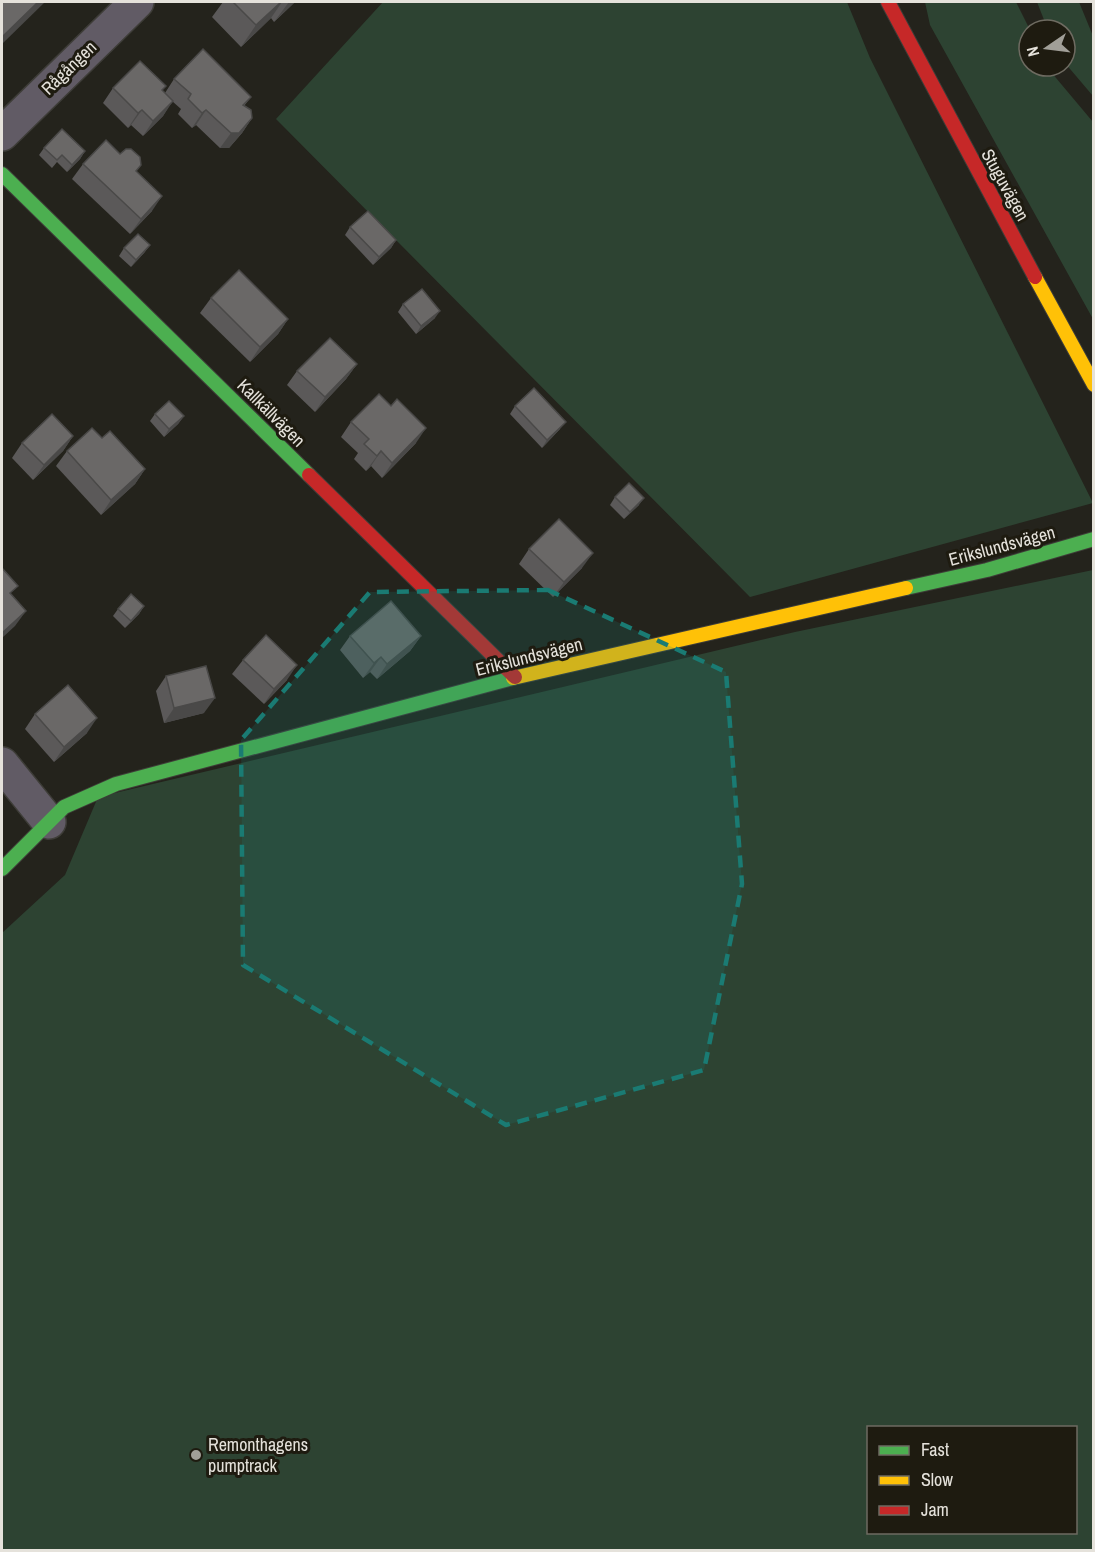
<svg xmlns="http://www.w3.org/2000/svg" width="1095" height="1552" font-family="'Archivo Narrow',sans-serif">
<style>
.green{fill:#2d4332;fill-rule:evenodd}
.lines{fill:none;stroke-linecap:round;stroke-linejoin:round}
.street-casing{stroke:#3e3d38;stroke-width:36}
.fast-casing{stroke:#3e3d38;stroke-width:16}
.slow-casing{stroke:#3e3d38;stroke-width:16}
.jam-casing{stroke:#3e3d38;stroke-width:16}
.street{stroke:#615b65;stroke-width:33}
.fast{stroke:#4caf50;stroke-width:14}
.slow{stroke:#ffc107;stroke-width:14}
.jam{stroke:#c62828;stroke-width:14}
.wall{fill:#5b5959}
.shaded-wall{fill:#4a4948}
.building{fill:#6a6867;stroke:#4a4948;stroke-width:1.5}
.marked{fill:#1a7b73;fill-opacity:0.2;stroke:#1a7b73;stroke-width:4.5;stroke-dasharray:12 8;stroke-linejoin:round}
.poi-dot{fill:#a19f98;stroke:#1e1b10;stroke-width:2}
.labels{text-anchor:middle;stroke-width:6;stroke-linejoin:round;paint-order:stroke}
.street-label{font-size:18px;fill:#e5e2db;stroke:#1e1b10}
.poi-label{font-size:18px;fill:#e5e2db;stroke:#1e1b10;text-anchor:start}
</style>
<rect width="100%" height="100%" fill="#24231c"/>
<g class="green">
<path d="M383 2H847L870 58 1093 503 750 597 276 119Z"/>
<path d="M925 2H1016L1030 30 1029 66H1046L1093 122V319L930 25Z"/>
<path d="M1037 2H1079L1093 36V96L1065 63V30H1048Z"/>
<path d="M1093 570V1550H2V933L65 875 98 797 795 632ZM868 1428H1076V1532H868Z"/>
</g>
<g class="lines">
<g class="street-casing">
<g id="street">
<path d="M2 134 137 2"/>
<path d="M2 764 49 822"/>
</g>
</g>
<g class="fast-casing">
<g id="fast">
<path d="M2 174 309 475"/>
<path d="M906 588 987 570 1094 539"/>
<path d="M2 869 64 807 116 784 513 678"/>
</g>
</g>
<g class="slow-casing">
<g id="slow">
<path d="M1035 277 1094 385"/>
<path d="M513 678 906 588"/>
</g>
</g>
<g class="jam-casing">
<g id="jam">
<path d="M888 2 1035 277"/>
<path d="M309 475 515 677"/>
</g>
</g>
<use href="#street" class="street"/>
<use href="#fast" class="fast"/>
<use href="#slow" class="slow"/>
<use href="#jam" class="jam"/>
</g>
<g class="wall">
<path d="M223 2H295L274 22 271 18 241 47 212 17Z"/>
<path d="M174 79 251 97 244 106 252 118 242 133 229 148H220L196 125 192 128 178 114 181 109 172 101 163 116 143 136 131 125 128 128 103 103 113 88 163 91 165 93Z"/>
<path d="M44 148 85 151 80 159 67 172 57 162 52 168 39 155Z"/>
<path d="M83 164 152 211 130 234 72 179Z"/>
<path d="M350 227 396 240 391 248 373 265 345 235Z"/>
<path d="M150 245 144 253 131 267 119 256 124 248Z"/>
<path d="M211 298 288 319 278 334 250 362 200 313Z"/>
<path d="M403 304 435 318 416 334 398 312Z"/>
<path d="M357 364 346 379 315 412 287 385 297 371Z"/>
<path d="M515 406 560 429 542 448 510 414Z"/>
<path d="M155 414 184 416 178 424 164 437 150 421Z"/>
<path d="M351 422 416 443 382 478 371 466 366 471 354 459 358 453 341 437Z"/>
<path d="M73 436 63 451 33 480 12 458 22 443Z"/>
<path d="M102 438 145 469 135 484 101 515 56 466 67 451Z"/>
<path d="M615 497 639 505 624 519 610 505Z"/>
<path d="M529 549 582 568 553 597 519 564Z"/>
<path d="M144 606 139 614 125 628 113 616 118 609Z"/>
<path d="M350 636H421L410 651 377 679 370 672 363 678 340 650Z"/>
<path d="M243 660 287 680 264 704 232 674Z"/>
<path d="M166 676 204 713 164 723 156 691Z"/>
<path d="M35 714 87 733 54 762 25 729Z"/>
</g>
<g class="shaded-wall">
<path d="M38 2H45L2 44V37Z"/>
<path d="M281 2H282L271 18 241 47 256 25Z"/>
<path d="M289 2H295L274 22Z"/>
<path d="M173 101 163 116 143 136 153 121Z"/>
<path d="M142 110 131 125 128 128 138 113Z"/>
<path d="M206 110 196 125 192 128 202 113Z"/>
<path d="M252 118 242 133 229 148H220L231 133Z"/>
<path d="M85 151 80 159 67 172 72 165Z"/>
<path d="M162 196 152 211 130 234 141 219Z"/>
<path d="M396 240 391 248 373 265 379 257Z"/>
<path d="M150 245 144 253 131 267 136 260Z"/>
<path d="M440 311 435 318 416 334 421 326Z"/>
<path d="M288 319 278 334 250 362 260 347Z"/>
<path d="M357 364 346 379 315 412 325 397Z"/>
<path d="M184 416 178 424 164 437 169 429Z"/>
<path d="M566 422 560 429 542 448 547 440Z"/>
<path d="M426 428 416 443 382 478 392 463Z"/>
<path d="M73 436 63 451 33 480 44 465Z"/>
<path d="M381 451 371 466 366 471 377 456Z"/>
<path d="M145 469 135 484 101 515 111 500Z"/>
<path d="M644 498 639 505 624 519 630 512Z"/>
<path d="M593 553 582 568 553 597 564 582Z"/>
<path d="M144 606 139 614 125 628 131 621Z"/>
<path d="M26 611 15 626 2 638V633Z"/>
<path d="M421 636 410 651 377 679 387 664Z"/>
<path d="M381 657 370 672 363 678 374 663Z"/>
<path d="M297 665 287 680 264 704 274 689Z"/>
<path d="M215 698 204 713 164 723 174 708Z"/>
<path d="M97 718 87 733 54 762 64 747Z"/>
</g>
<g class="building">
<path d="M2 2H38L2 37Z"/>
<path d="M233 2H281L256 25Z"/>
<path d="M203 49 251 97 243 105 251 110 252 118 239 133H231L206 110 202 113 188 99 191 94 174 79Z"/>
<path d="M140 61 166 86 162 90 173 101 153 121 142 110 138 113 113 88Z"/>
<path d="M62 129 85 151 72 165 62 155 57 160 44 148Z"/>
<path d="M106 140 120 154 126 149H131L140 157 141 165 136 171 162 196 141 219 83 164Z"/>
<path d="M368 211 396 240 379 257 350 227Z"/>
<path d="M138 234 150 245 136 260 124 248Z"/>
<path d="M239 270 288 319 260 347 211 298Z"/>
<path d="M422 289 440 311 421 326 403 304Z"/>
<path d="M330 338 357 364 325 397 297 371Z"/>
<path d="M534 388 566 422 547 440 515 406Z"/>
<path d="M379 394 391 406 397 399 426 428 392 463 381 451 377 456 364 444 369 439 351 422Z"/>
<path d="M169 401 184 416 169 429 155 414Z"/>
<path d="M52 414 73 436 44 465 22 443Z"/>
<path d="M92 428 102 438 110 431 145 469 111 500 67 451Z"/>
<path d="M629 483 644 498 630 512 615 497Z"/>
<path d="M559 519 593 553 564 582 529 549Z"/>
<path d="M2 568 18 586 10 593 26 611 2 633Z"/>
<path d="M131 594 144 606 131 621 118 609Z"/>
<path d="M391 601 421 636 387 664 381 657 374 663 350 636Z"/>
<path d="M266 635 297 665 274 689 243 660Z"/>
<path d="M206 666 215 698 174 708 166 676Z"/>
<path d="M68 685 97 718 64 747 35 714Z"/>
</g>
<path class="marked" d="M548 590 726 672 742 884 704 1070 506 1125 243 965 241 740 370 592Z"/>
<circle class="poi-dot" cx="196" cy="1455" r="6"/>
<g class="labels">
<g class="street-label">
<text transform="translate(69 68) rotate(-44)" y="6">Rågången</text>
<text transform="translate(1005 185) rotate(61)" y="6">Stuguvägen</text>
<text transform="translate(271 413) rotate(45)" y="6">Kallkällvägen</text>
<text transform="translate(1002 546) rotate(-15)" y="6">Erikslundsvägen</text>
<text transform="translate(529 657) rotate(-14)" y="6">Erikslundsvägen</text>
</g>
<g class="poi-label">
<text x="208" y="1451">Remonthagens<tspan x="208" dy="21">pumptrack</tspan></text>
</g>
</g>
<rect width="1095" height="1552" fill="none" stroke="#e5e2db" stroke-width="6"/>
<rect x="867" y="1426" width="210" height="108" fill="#1e1b10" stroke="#6e6b61" stroke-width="1.5"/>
<rect x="879" y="1446" width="30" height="9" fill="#4caf50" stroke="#6e6b61" stroke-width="1.5"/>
<text x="921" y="1456" font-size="18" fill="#e5e2db">Fast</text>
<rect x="879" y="1476" width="30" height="9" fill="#ffc107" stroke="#6e6b61" stroke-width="1.5"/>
<text x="921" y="1486" font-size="18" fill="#e5e2db">Slow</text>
<rect x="879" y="1506" width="30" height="9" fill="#c62828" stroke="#6e6b61" stroke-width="1.5"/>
<text x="921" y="1516" font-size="18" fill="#e5e2db">Jam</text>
<g transform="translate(1047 48) rotate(256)"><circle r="28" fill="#1e1b10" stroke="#6e6b61" stroke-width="1.5"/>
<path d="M0-4.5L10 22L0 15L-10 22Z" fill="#a19f98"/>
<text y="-9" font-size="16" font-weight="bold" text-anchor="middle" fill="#e5e2db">N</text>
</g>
</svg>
